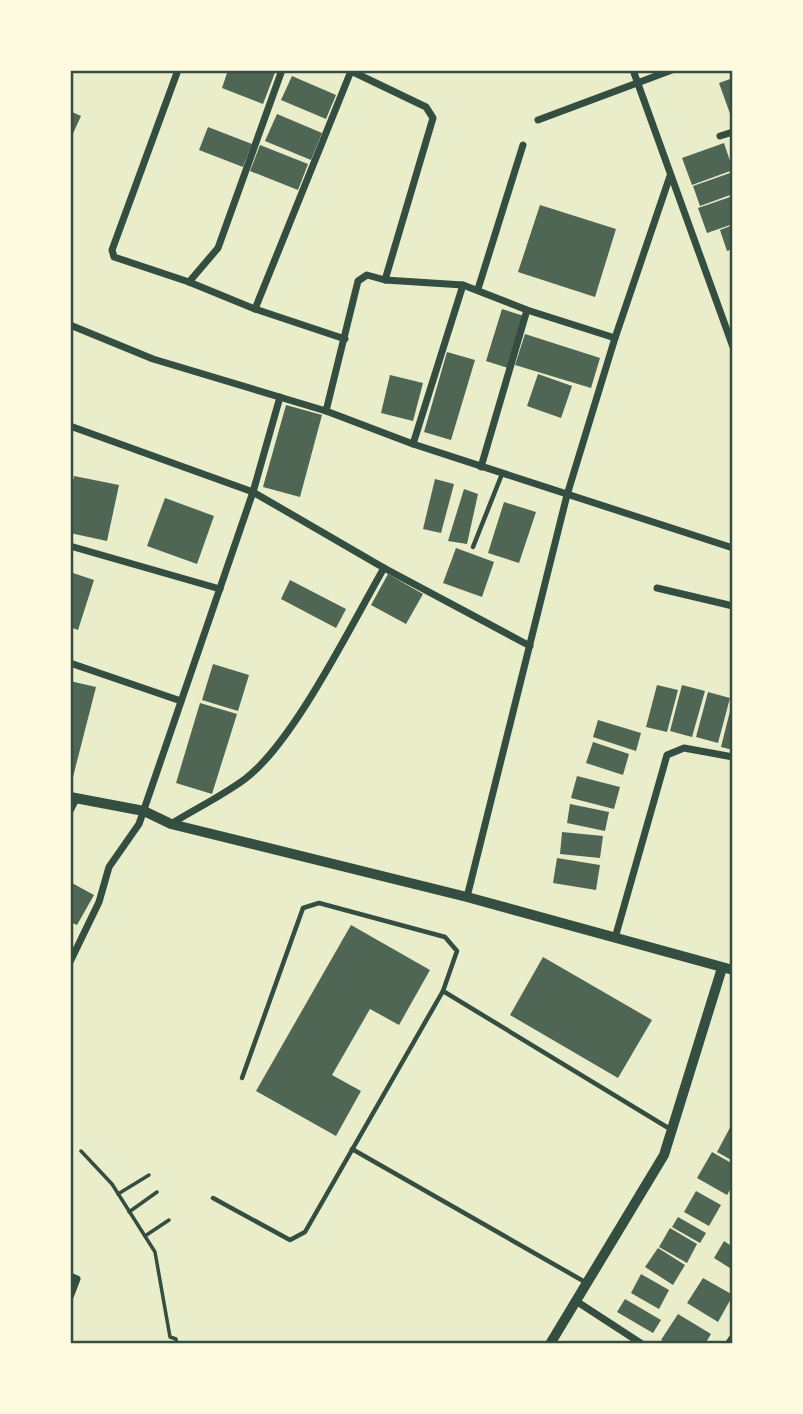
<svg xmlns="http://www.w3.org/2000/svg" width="803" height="1414" font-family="Quicksand,sans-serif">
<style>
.building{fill:#4f6655}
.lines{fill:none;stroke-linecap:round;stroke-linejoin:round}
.path{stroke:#344e41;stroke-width:3.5}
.service{stroke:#344e41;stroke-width:4.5}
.minor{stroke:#344e41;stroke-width:7}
.tertiary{stroke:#344e41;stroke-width:10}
.neatline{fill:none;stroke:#344e41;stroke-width:2.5}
</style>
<rect width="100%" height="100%" fill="#e9edc9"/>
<g class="building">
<path d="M228 70H276L263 104 222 88Z"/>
<path d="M292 76 336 95 326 119 281 100Z"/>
<path d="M733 78V122L719 83Z"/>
<path d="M70 111 81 116 70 140Z"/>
<path d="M277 114 322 133 311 160 265 141Z"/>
<path d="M208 127 252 144 243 167 199 150Z"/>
<path d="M724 143 733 170 692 185 682 158Z"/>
<path d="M260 145 308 164 298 190 250 171Z"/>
<path d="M733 172V194L700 206 693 186Z"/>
<path d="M733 196V224L707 233 698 208Z"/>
<path d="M540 205 616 229 595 297 518 272Z"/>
<path d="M733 225V249L727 251 720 230Z"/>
<path d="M502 309 524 316 508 368 486 361Z"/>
<path d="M525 334 600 358 591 388 515 365Z"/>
<path d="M447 352 475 360 451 440 424 432Z"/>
<path d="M538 374 572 386 561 418 527 406Z"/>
<path d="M390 375 423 383 413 421 381 413Z"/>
<path d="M286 405 322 415 300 497 263 487Z"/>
<path d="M74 476 119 485 107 541 70 533V496Z"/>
<path d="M435 479 454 484 441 533 423 529Z"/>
<path d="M464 489 478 494 467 544 448 541Z"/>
<path d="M165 498 214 516 197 564 147 546Z"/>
<path d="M504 502 536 512 519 563 488 553Z"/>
<path d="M456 548 494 562 482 597 443 583Z"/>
<path d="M70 572 94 580 78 630 70 627Z"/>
<path d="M388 574 423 594 406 624 371 605Z"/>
<path d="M290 580 346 609 336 628 281 599Z"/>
<path d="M213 664 249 675 238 711 202 700Z"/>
<path d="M70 681 96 687 73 777 70 776Z"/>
<path d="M657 685 678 690 667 732 646 727Z"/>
<path d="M682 685 705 691 692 737 670 731Z"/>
<path d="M708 692 730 698 718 743 696 737Z"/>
<path d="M200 703 237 714 212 794 176 783Z"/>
<path d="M732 703 733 704V750L721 747Z"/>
<path d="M598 720 641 733 636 751 593 737Z"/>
<path d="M593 742 629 754 623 775 586 763Z"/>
<path d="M577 776 620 787 614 809 571 798Z"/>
<path d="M570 804 609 812 605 831 567 823Z"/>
<path d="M562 832 603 836 600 858 560 854Z"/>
<path d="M557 858 600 865 596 890 553 883Z"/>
<path d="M70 882 94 895 77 925 70 922Z"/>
<path d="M351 925 430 970 399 1025 370 1009 332 1075 361 1091 336 1136 256 1091Z"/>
<path d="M543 957 652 1020 618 1078 510 1015Z"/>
<path d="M733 1122V1161L717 1152Z"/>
<path d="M712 1152 733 1164V1185L727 1195 697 1178Z"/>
<path d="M696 1191 721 1205 709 1226 684 1212Z"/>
<path d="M678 1217 706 1233 700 1243 672 1227Z"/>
<path d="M670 1228 697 1244 687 1263 659 1247Z"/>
<path d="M724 1241 733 1247V1270L714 1258Z"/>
<path d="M658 1248 685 1265 673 1285 645 1267Z"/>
<path d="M641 1274 669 1290 659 1309 631 1293Z"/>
<path d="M703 1278 733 1295 718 1322 687 1303Z"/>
<path d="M625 1299 661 1320 653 1333 617 1312Z"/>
<path d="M678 1314 711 1334 705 1344H668L661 1340Z"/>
</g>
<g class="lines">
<g class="path">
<path d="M81 1151 112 1184 155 1252 170 1337 176 1339 177 1344"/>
<path d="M118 1194 149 1175"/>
<path d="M129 1212 157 1192"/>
<path d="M145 1236 169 1220"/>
</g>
<g class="service">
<path d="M473 547 502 474"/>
<path d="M443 991 670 1129"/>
<path d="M352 1149 585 1282"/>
<path d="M213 1198 290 1240 305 1232 443 991 457 951 445 937 319 903 303 908 242 1078"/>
</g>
<g class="minor">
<path d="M178 70 112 250 114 257 189 282 255 309 345 339"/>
<path d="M633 70 733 347"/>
<path d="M538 120 672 70"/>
<path d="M720 136 733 132"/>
<path d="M189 282 218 248 282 70"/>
<path d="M478 289 523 145"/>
<path d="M255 309 351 71 426 107 433 118 385 280"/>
<path d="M70 325 153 359 326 411 413 444 733 548"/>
<path d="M326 411 358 281 367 275 385 280 463 285 527 310 615 338"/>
<path d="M70 426 253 492 384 568 530 646"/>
<path d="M413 444 463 285"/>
<path d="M481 467 527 310"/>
<path d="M70 546 220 589"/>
<path d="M657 588 733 606"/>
<path d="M70 663 181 701"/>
<path d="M70 811 76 799"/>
<path d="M171 824C195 809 222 796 245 779 294 742 351 625 384 568"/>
<path d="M467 897 567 495 615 338 670 176"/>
<path d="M615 938 667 755 684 748 733 757"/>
<path d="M70 962 99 902 109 867 139 824 253 492 280 397"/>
<path d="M70 1276 77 1279 70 1297"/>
<path d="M576 1301 642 1344"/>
<path d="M728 1344 733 1337"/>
</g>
<g class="tertiary">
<path d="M70 797 144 811 171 824 467 897 733 970"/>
<path d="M550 1344 664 1155 722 968"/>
</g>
</g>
<rect width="803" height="1414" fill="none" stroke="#fefae0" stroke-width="144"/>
<rect x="72" y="72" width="659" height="1270" class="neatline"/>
</svg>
